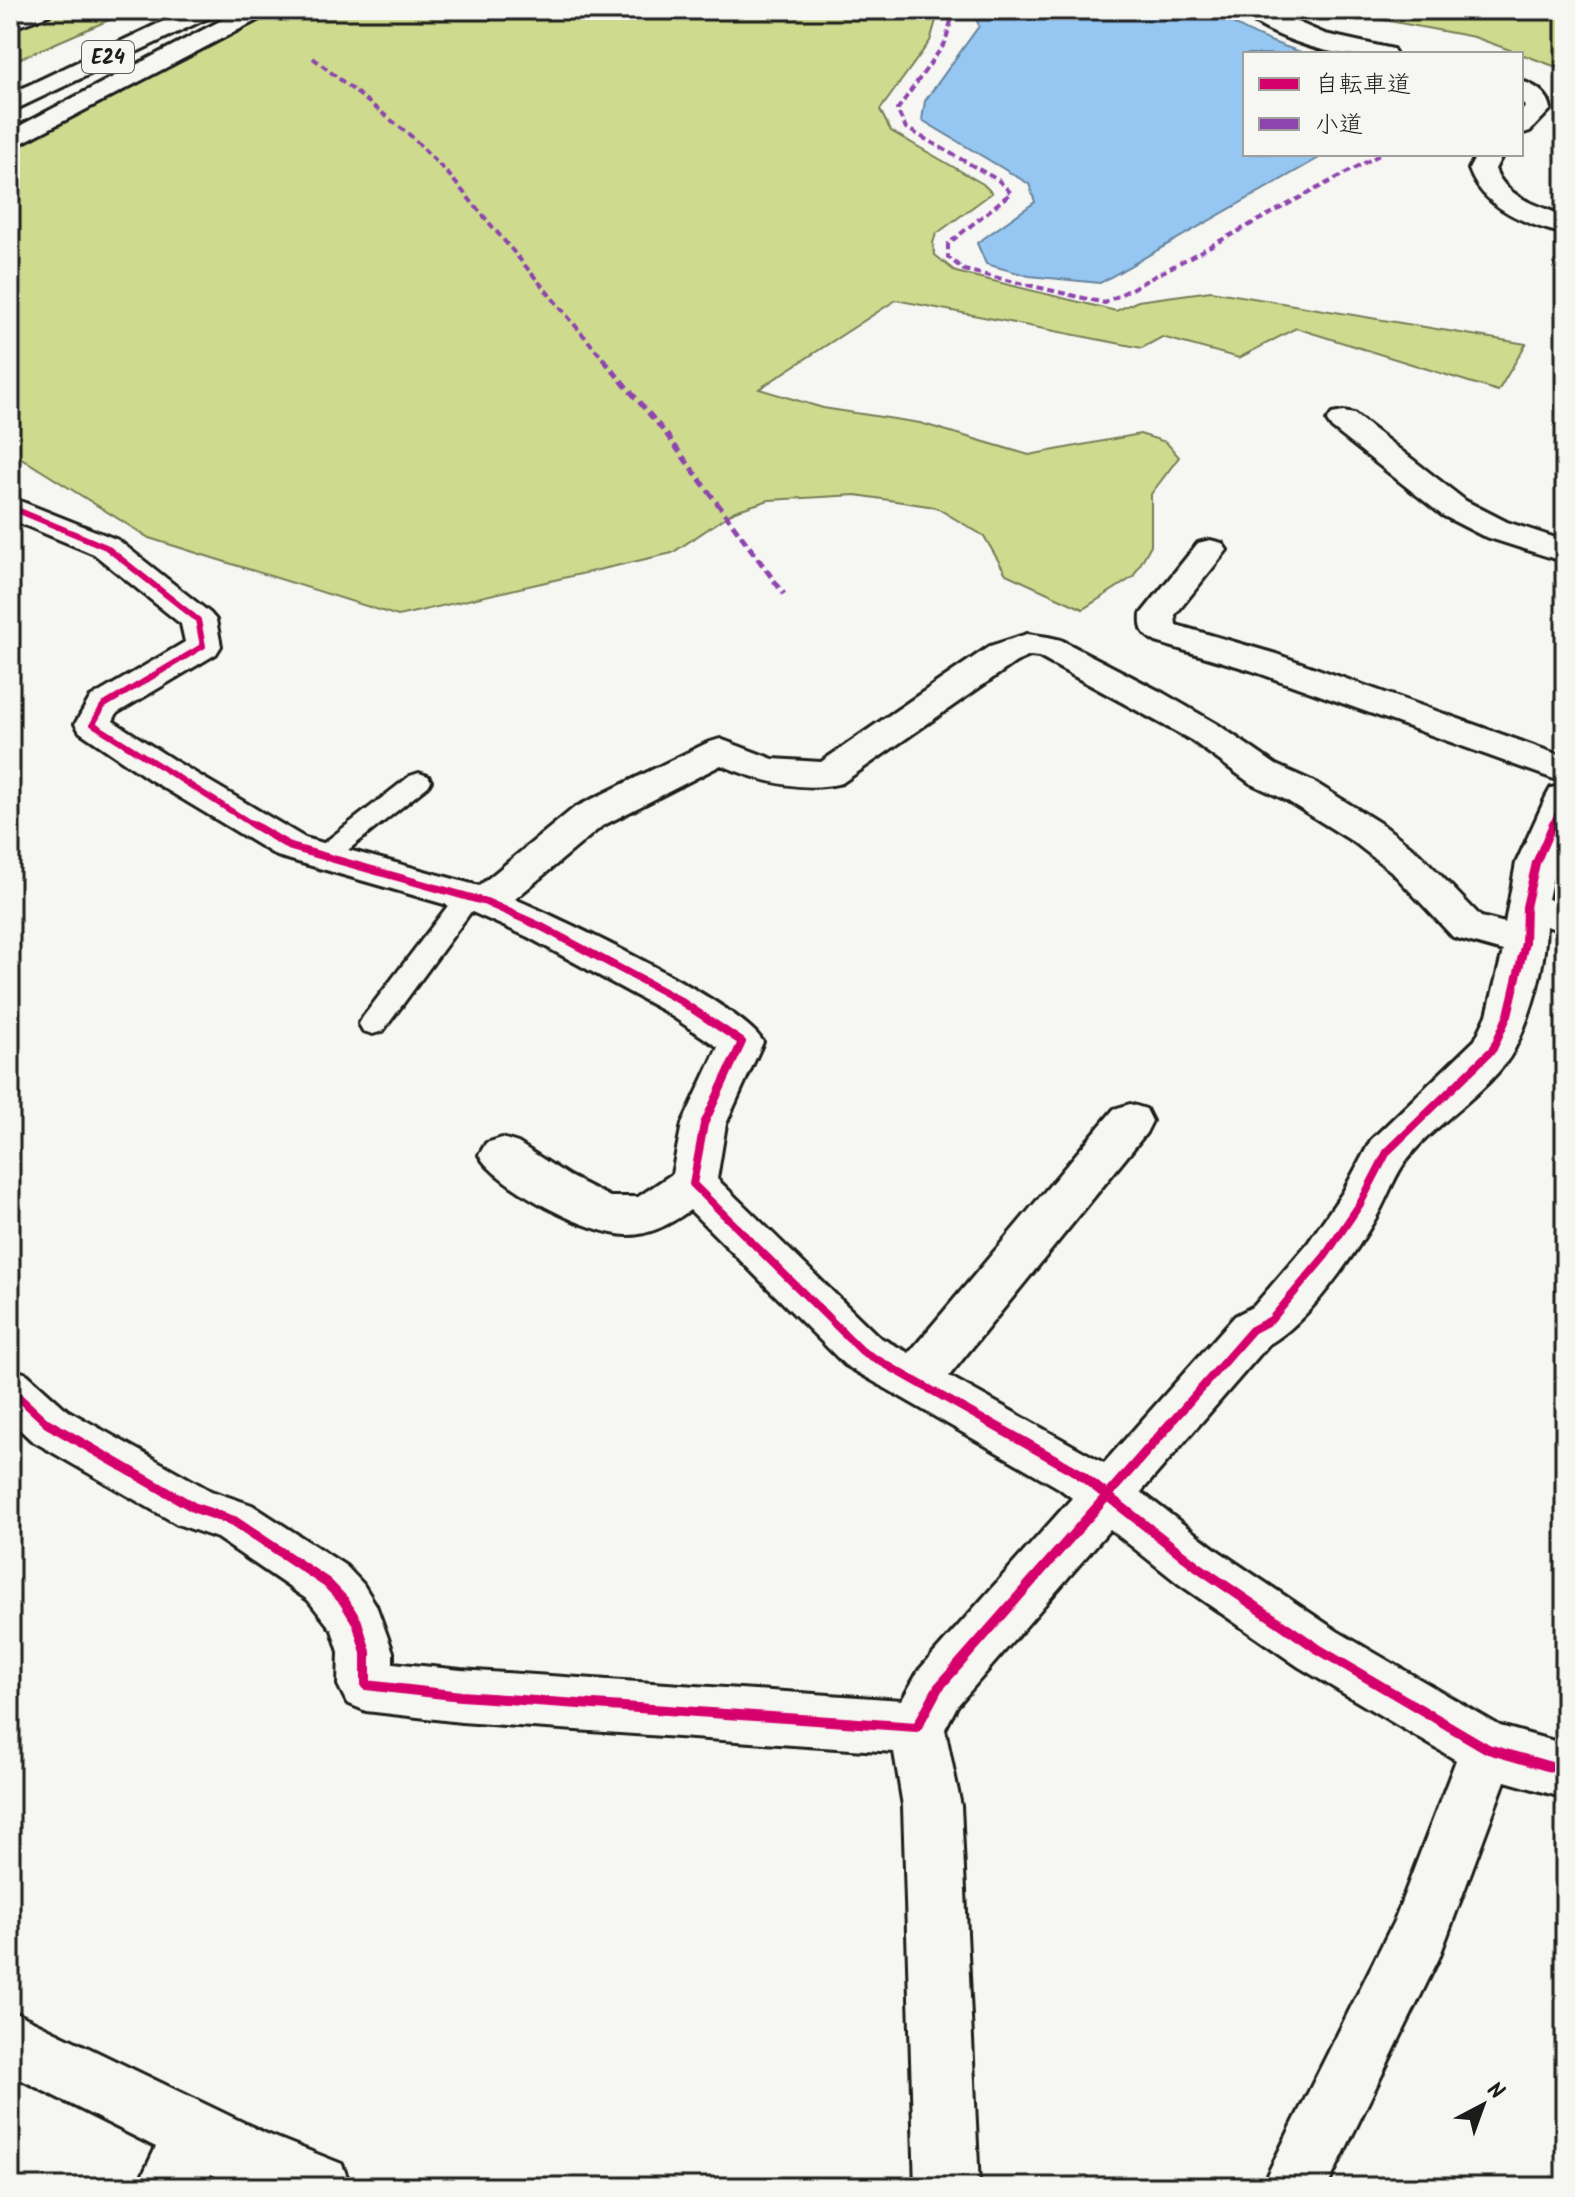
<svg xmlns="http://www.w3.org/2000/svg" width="1575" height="2197" font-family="Kalam,'Klee One',sans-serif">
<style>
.green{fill:#cedb8e;stroke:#757c55;stroke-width:2}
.water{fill:#96c7f2;stroke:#65839c;stroke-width:2}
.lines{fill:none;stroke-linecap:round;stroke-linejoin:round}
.service-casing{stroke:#1c1c1c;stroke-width:6}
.minor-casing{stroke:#1c1c1c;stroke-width:6}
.tertiary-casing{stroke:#1c1c1c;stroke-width:6}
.motorway-casing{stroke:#1c1c1c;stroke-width:6}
.service{fill:#f6f6f2;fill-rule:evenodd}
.minor{fill:#f6f6f2;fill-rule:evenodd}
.tertiary{fill:#f6f6f2;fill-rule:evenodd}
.motorway{fill:#f6f6f2;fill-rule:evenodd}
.quiet-far1{stroke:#8e44ad;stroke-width:4;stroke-dasharray:7 4;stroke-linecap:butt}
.quiet{stroke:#8e44ad;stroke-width:5;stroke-dasharray:9 5;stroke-linecap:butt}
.cycleway-far2-casing{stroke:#f6f6f2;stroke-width:10}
.cycleway-far1-casing{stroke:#f6f6f2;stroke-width:13}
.cycleway-casing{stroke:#f6f6f2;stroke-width:15}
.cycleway-far2{stroke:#d6006c;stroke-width:6}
.cycleway-far1{stroke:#d6006c;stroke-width:8}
.cycleway{stroke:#d6006c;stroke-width:10}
.labels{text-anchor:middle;stroke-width:8;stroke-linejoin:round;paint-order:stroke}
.shield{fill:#f6f6f2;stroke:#5d5d5c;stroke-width:2}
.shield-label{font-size:20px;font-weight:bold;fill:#1c1c1c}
</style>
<rect width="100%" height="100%" fill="#f6f6f2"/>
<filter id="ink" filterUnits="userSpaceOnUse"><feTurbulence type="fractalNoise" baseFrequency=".0125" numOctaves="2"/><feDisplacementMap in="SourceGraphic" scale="16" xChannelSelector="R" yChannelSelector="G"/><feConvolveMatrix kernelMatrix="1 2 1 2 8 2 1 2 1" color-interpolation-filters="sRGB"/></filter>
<g filter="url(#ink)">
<g class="green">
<path d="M10 10H132L10 63Z"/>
<path d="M278 10H939L930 41 880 110 891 131 983 184 992 193 936 234 933 243 935 255 956 272 1116 311 1138 301 1211 291 1526 344 1498 391 1296 328 1239 358 1162 337 1142 348 896 300 759 389 823 408 920 423 1029 455 1140 434 1166 442 1179 457 1151 494V545L1133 577 1083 609 1006 574 984 536 935 507 856 495 769 500 735 511 672 553 398 616 149 538 10 451V150Z"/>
<path d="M1331 10H1565V70L1474 37Z"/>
</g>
<path class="water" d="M973 10H1214C1241 32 1274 43 1307 54H1245V154H1326L1100 283 1029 276 986 264 977 243 1035 202 1029 184 922 120 925 101 979 26Z"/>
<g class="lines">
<g class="service-casing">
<g id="service">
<path d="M419 773 428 776 431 781 428 786 333 862 324 864 315 862 311 856 315 850 410 776Z"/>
<path d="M469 887 478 890 482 896 478 902 383 1031 373 1034 363 1031 359 1024 363 1017 460 890Z"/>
</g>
</g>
<g class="minor-casing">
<g id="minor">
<path d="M20 10H53L49 15 10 29V14Z"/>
<path d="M1240 10H1269L1325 34 1393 49 1396 54C1379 54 1362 56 1345 54 1319 52 1256 31 1240 10Z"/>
<path d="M1521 81C1535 85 1549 94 1551 109L1530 131 1521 134V112L1525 107 1521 101Z"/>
<path d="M1477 154H1503L1495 169C1506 198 1539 206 1565 216V234C1527 225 1482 208 1469 169Z"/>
<path d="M1343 412 1354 414 1466 501 1507 522 1565 541V562L1483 536 1442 515 1332 428 1327 421 1332 414Z"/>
<path d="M10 497 118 540 210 613 216 620 221 646 216 654 117 713 113 721 175 761 305 838 479 886 574 808 707 743 720 739 773 759 821 762 990 646 1027 634 1048 637 1061 640 1163 693 1217 724 1276 765 1314 782 1383 825 1419 853 1481 917 1505 923 1516 863 1546 797 1551 788 1565 785V842L1556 863 1548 899 1565 904V932L1546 926C1545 967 1532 1014 1514 1050 1493 1090 1429 1126 1403 1165 1393 1180 1387 1198 1378 1214 1356 1253 1308 1323 1269 1344L1141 1492 1217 1550 1337 1631 1500 1726 1565 1744V1798L1505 1781 1439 1958 1327 2187H1261L1394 1921 1456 1760 1299 1667 1179 1584 1110 1529 957 1706 945 1729 961 1806 979 2187H915L903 1806 894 1752 461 1722 366 1711 347 1703 338 1685 339 1652 332 1630 308 1600 217 1538 177 1524 31 1440 10 1420V1368L27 1374 67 1410 211 1491 252 1505 346 1566 363 1584 376 1605 393 1652V1663L461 1670 902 1700 919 1670 1072 1498 1059 1488 845 1365 690 1210C672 1223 651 1235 628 1235 591 1236 496 1186 479 1155L486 1143 502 1138 518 1143 569 1176 610 1197H638L672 1174 682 1124 718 1047 664 1011 528 937 472 912 277 856 149 779 80 732 75 724 90 698 185 642 181 624 94 554 10 519ZM1030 656 1039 657 1191 740 1250 783 1286 800 1355 843 1391 871 1453 937 1503 951 1487 1015 1475 1040 1371 1140 1343 1192 1308 1243 1254 1306 1235 1316 1104 1463 949 1376 1146 1133 1152 1121 1146 1109 1130 1104 1114 1109 909 1353 879 1337 717 1179 726 1124 763 1042C741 1003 563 920 515 899L602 826 721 765C759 781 802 793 842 783L1016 662Z"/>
<path d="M1210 540 1222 543 1227 550 1175 615 1176 625 1276 654 1565 757V783L1250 670 1156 642C1142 634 1140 629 1141 614L1198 543Z"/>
<path d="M10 2010 267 2134 342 2164 351 2187H239L211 2174 204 2187H137L156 2147 10 2074Z"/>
</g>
</g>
<g class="tertiary-casing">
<path id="tertiary" d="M241 10H271L267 15 10 149V131Z"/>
</g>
<g class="motorway-casing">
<path id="motorway" d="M187 10H218L214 15 10 112V94Z"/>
</g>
<use href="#service" class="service"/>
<use href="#minor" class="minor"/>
<use href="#tertiary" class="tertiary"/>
<use href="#motorway" class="motorway"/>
<g class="quiet-far1">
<path d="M954 10 945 43 897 110 906 128 998 180 1011 193 948 244V257L964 270 1105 303 1381 154"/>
<path d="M313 58 411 136 450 176 605 361"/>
</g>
<path class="quiet" d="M603 359 667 435 784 594"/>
<g class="cycleway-far2-casing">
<g id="cycleway-far2">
<path d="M10 507 106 547 198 620 203 646 103 706 93 724 255 826"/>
<path d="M1552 826 1565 797"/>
</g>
</g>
<g class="cycleway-far1-casing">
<g id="cycleway-far1">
<path d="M252 824 291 847 486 902 542 927 679 1000 742 1042 704 1124 693 1184 862 1351 993 1425"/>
<path d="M10 1389 49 1425"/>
<path d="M1169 1425 1252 1330 1271 1320 1325 1256 1360 1204 1387 1152 1493 1049 1508 1015 1525 943 1526 907 1536 863 1553 824"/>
</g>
</g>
<g class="cycleway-casing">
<g id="cycleway">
<path d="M47 1423 195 1508 234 1521 327 1583 344 1601 357 1622 366 1652V1685L461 1696 917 1727 938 1688 1171 1423"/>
<path d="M990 1423 1077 1472 1198 1567 1318 1649 1488 1749 1565 1771"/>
</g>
</g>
<use href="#cycleway-far2" class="cycleway-far2"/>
<use href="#cycleway-far1" class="cycleway-far1"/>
<use href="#cycleway" class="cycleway"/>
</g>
</g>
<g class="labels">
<rect class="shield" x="82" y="41" width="52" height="32" rx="6"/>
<g class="shield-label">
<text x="108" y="64">E24</text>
</g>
</g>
<rect width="1575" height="2197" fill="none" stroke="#f6f6f2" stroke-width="40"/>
<rect x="20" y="20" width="1535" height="2157" fill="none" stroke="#1c1c1c" stroke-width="3" filter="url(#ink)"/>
<rect x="1243" y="52" width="280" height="104" fill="#f6f6f2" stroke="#9f9f9c" stroke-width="2"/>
<rect x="1259" y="78" width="40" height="12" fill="#d6006c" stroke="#9f9f9c" stroke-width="2"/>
<text x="1315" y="92" font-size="24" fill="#1c1c1c">自転車道</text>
<rect x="1259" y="118" width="40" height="12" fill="#8e44ad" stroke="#9f9f9c" stroke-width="2"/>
<text x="1315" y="132" font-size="24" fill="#1c1c1c">小道</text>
<g transform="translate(1483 2105) rotate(41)" stroke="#f6f6f2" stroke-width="6" paint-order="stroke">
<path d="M0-6L14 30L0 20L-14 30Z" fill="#1c1c1c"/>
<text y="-12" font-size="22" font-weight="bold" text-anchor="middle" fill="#1c1c1c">N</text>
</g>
</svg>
